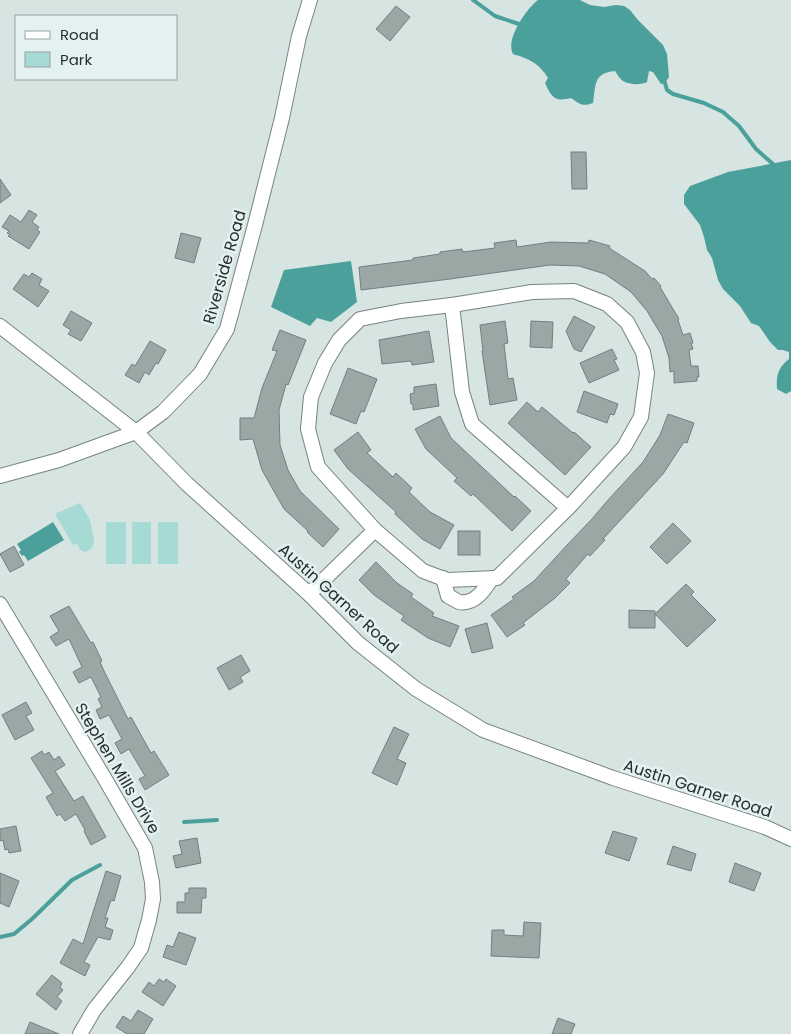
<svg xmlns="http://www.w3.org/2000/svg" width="791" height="1034" font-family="Poppins,sans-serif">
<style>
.green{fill:#a5dad5}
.water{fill:#4ca09b}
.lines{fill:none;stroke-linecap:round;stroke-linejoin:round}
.stream{stroke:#4ca09b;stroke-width:4}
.building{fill:#9aa7a5;stroke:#737f7e}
.minor-casing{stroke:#768382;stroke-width:16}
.minor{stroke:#fff;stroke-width:14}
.labels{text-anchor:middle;stroke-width:5;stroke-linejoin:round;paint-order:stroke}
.street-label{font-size:16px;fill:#282d2d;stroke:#e3f1f0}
</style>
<rect width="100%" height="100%" fill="#d6e4e2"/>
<g class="green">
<path d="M80 503 90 520 94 541 93 546 90 550 85 552 80 550 77 543 73 545 55 514Z"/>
<rect x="106" y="522" width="20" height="42"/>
<rect x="132" y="522" width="19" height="42"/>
<rect x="158" y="522" width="20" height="42"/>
</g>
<g class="water">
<path d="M538 0H580L590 5 604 7 616 5 624 6 630 10 638 20 663 45 667 54 669 77 665 83 661 84 653 72 649 71 647 82C641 85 630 85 623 81 620 79 617 74 615 71 593 73 596 85 593 103 582 107 580 104 571 98 555 102 552 98 545 83L548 78C539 63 529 59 513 54 505 40 526 9 538 0Z"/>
<path d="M791 160V391L786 394 777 389C776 375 778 368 789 359V352L783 350H778L770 342 759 326 751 323 740 306 723 289 718 280 712 258 707 250 704 237 700 225 684 204V195L690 186 728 172Z"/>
<path d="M351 261 357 302 331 322 317 318 310 326 271 307 284 270Z"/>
<path d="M53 522 64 540 28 561 24 555 22 556 19 552 21 550 17 544Z"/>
</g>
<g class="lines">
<g class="stream">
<path d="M473 0 495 16 519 24"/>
<path d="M665 83 667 90 673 94 704 103 723 112 739 126 756 149 773 164"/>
<path d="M184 822 217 820"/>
<path d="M0 937 14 934 32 919 72 880 100 865"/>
</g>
</g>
<g class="building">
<path d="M396 6 410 17 390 41 376 29Z"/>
<path d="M571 152H586L587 189H572Z"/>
<path d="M0 179 11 195 0 203Z"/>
<path d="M29 210 37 215 32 222 39 227 37 230 40 232 29 249 8 236 10 234 7 233 9 231 2 227 10 215 21 222Z"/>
<path d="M181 233 201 238 194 263 175 258Z"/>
<path d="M516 240 517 247 551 242 588 243 589 240 610 246 609 248 645 271 652 279 654 278 661 286 660 287 679 319 678 320 683 335 690 333 693 343H691L693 349 689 350 691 366H698L699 377H697V381L674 383V371L670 372 669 358 662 336 647 311 631 292 605 274 579 266 550 265 450 279 361 290 359 267 413 260V258L440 254V252L462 249 463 252 495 248 494 243Z"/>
<path d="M32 273 42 279 39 285 49 291 38 307 13 289 24 274 29 277Z"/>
<path d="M71 311 92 323 81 341 68 334 71 330 63 325Z"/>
<path d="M574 316 595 327 581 352 574 349 566 331Z"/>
<path d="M505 321 508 343 504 344 508 379 513 378 517 400 490 405 482 351H483L480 325Z"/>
<path d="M531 321 553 322 552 348 530 347Z"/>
<path d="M280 330 306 340 288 385 286 384 279 410 280 445 288 470 300 491 339 529 323 547 307 532 308 531 284 509 262 470 253 439 240 440V418H254L262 388 277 351 272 350Z"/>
<path d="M429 331 434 362 412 365 411 361 382 364 379 340Z"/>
<path d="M150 341 166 350 158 364 156 363 149 375 145 372 139 383 125 375 132 364 135 366Z"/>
<path d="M612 349 617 359 614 360 619 370 589 383 580 363Z"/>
<path d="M348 368 377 379 364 412 361 411 356 424 330 414Z"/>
<path d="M436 384 439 406 413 410V404H411L410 394 414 393V387Z"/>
<path d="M584 391 618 404 614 415 610 414 607 423 577 412Z"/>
<path d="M527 402 538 412 542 407 573 433 574 432 591 447 565 475 508 423Z"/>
<path d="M668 414 694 423 687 443 684 442 663 474 603 539 605 540 590 556 588 554 566 579 570 583 555 598 523 623 525 625 507 637 491 615 514 599 512 597 534 581 568 544 591 520 609 499 643 462 660 435Z"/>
<path d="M440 416 451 438 514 497 515 496 531 511 512 531 473 494 471 496 454 481 457 478 426 449 415 429Z"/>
<path d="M358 432 371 450 367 453 393 477 396 473 412 488 409 492 430 512 454 525 440 549 422 539 395 514 396 512 348 469 334 450Z"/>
<path d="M673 523 691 541 667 564 650 547Z"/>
<rect x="458" y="531" width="22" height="24"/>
<path d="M14 546 24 565 10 572 0 554Z"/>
<path d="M376 562 397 583 413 594 411 597 434 613 432 616 459 626 450 647 428 638 401 620 404 616 374 595 359 580Z"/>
<path d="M686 584 694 592 691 595 716 620 687 647 655 614Z"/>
<path d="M69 606 91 643 93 642 102 661 100 662 104 671 128 719 131 717 151 753 154 751 169 775 145 790 139 779 145 776 129 749 121 754 115 743 122 739 109 715 100 719 96 710 102 707 98 699 101 697 91 677 79 683 73 672 82 667 69 639 56 646 50 637 59 631 50 616Z"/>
<path d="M629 610 655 611V628H629Z"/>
<path d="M487 623 493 648 472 653 465 629Z"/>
<path d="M241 655 250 671 240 677 243 682 229 690 217 668Z"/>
<path d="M26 702 32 713 26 716 34 730 15 740 2 715Z"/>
<path d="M394 727 409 734 397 759 406 763 397 785 372 773Z"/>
<path d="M42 751 44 755 49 752 54 760 59 756 65 765 55 771 74 801 83 796 106 837 91 845 84 831 85 830 76 814 65 821 60 814 57 816 46 797 53 793 31 758Z"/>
<path d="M16 826 21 851 9 853 8 849 5 850 3 840 0 841V829Z"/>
<path d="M613 831 637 838 629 861 605 853Z"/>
<path d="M197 838 201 863 176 868 173 856 182 854 179 841Z"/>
<path d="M673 846 696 854 691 871 667 864Z"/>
<path d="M735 863 761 873 754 891 729 882Z"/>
<path d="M106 871 121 876 114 901 111 900 105 918H108L105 927 113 930 110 940 98 937 84 962 90 965 85 976 60 963 73 939 83 944Z"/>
<path d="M0 873 19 881 9 907 0 903Z"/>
<path d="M189 888H206V898H202L201 913H177V902H185V893H189Z"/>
<path d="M524 922 541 923 539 958 491 956 492 930H504V935L523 936Z"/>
<path d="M179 932 196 938 186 965 163 957 167 945 173 947Z"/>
<path d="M52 975 62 983 60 987 63 990 57 997 62 1001 56 1010 36 994Z"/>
<path d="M159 979 164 982 166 979 176 986 163 1006 142 992 149 982 154 986Z"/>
<path d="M138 1010 153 1019 144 1034H127L116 1027 123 1016 131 1021Z"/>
<path d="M558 1018 575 1024 571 1034H552Z"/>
<path d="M30 1022 59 1034H25Z"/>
</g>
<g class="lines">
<g class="minor-casing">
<g id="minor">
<path d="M452 305 462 392 472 424 568 508"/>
<path d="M0 326 136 432 187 484 309 594 358 643 416 689 483 730 613 778 765 827 791 839"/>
<path d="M0 476 59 460 136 432 163 412 200 374 227 329 255 225 282 118 299 36 310 0"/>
<path d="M443 578 448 596C451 597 456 601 459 602 475 605 484 590 492 578"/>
<path d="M309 594 375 530 423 571 447 580 497 578 570 506 624 447 641 417 647 373 643 352 627 322 607 304 574 291 532 292 452 305 401 311 360 319 339 340 325 363 311 397 308 429 318 467 375 530"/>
<path d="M0 604 105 779 145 848 152 882 153 899 149 920 141 948 128 967 94 1010 80 1034"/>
</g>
</g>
<use href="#minor" class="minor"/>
</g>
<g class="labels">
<g class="street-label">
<text transform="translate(224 267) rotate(-74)" y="6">Riverside Road</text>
<text transform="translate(339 598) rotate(42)" y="6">Austin Garner Road</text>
<text transform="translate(118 768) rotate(59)" y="6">Stephen Mills Drive</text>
<text transform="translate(698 788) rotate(18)" y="6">Austin Garner Road</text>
</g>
</g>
<rect x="15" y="15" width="162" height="65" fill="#e3f1f0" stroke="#98a3a2"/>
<rect x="25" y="31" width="25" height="8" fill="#ffffff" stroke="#98a3a2"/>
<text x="60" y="40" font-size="15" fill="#282d2d">Road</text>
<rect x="25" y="52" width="25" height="15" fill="#a5dad5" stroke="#98a3a2"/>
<text x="60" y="65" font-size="15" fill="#282d2d">Park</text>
</svg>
